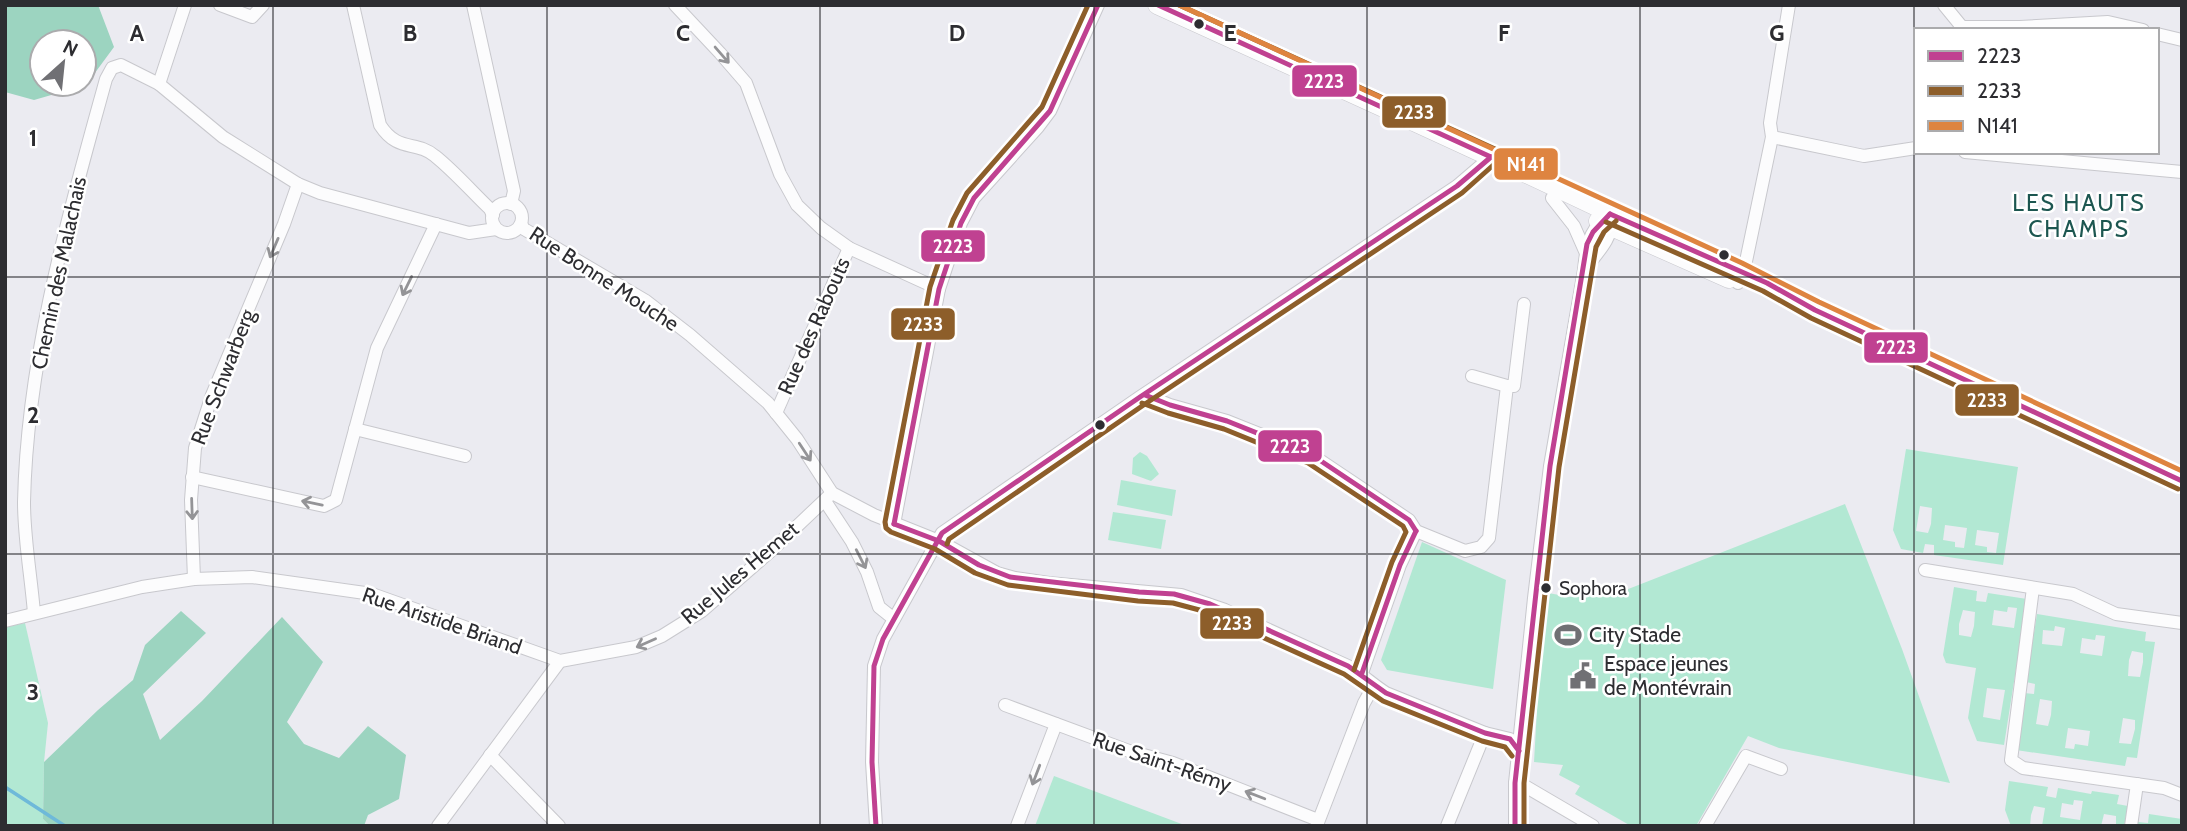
<svg xmlns="http://www.w3.org/2000/svg" width="2187" height="831" font-family="Cabin,sans-serif">
<style>
.green{fill:#b2e8d3;fill-rule:evenodd}
.forest{fill:#9cd4c0;fill-rule:evenodd}
.lines{fill:none;stroke-linecap:round;stroke-linejoin:round}
.stream{stroke:#6eb9d9;stroke-width:3.5}
.minor-casing{stroke:#c8c8cd;stroke-width:14}
.primary-casing{stroke:#c8c8cd;stroke-width:19}
.minor{stroke:#fcfcfd;stroke-width:12}
.primary{stroke:#fcfcfd;stroke-width:18}
.bus-1-casing{stroke:#fff;stroke-width:10}
.bus-2-casing{stroke:#fff;stroke-width:10}
.bus-3-casing{stroke:#fff;stroke-width:10}
.bus-1{stroke:#c04191;stroke-width:5}
.bus-2{stroke:#8d5e2a;stroke-width:5}
.bus-3{stroke:#de8440;stroke-width:5}
.oneway{stroke:#949497}
.grid{fill:none;stroke:#2d2d31;stroke-width:2;stroke-opacity:0.55}
.bus-dot{fill:#2d2d31;stroke:#fff;stroke-width:2.5}
.labels{text-anchor:middle;stroke-width:5;stroke-linejoin:round;paint-order:stroke}
.bus-label{font-size:19px;fill:#2d2d31;stroke:#fff;text-anchor:start}
.street-label{font-size:21px;fill:#2d2d31;stroke:#fff}
.poi-label{font-size:21px;fill:#2d2d31;stroke:#fff;text-anchor:start}
.neighbourhood-label{font-size:23px;letter-spacing:2px;fill:#1c5650;stroke:#fff}
.grid-label{font-size:23px;text-anchor:middle;font-weight:bold;fill:#2d2d31;stroke:#fff;stroke-width:5;stroke-linejoin:round;paint-order:stroke}
.line-badge{stroke:#fff;stroke-width:2.5}
.badge-label{font-size:19px;text-anchor:middle;font-weight:bold;fill:#fff}
</style>
<rect width="100%" height="100%" fill="#ebebf1"/>
<g class="green">
<path d="M1906 449 2018 467 2003 565 1934 555V545L1925 544 1923 553 1901 549 1893 530ZM1920 506 1932 508 1931 524 1928 533 1916 531ZM1945 525 1967 528 1964 548 1955 547V542L1943 540ZM1977 530 1999 533 1996 553 1987 552V547L1975 545Z"/>
<path d="M1140 452 1147 456 1159 474 1151 481 1132 474 1133 458Z"/>
<path d="M1121 480 1176 490 1172 516 1117 505Z"/>
<path d="M1845 504 1902 649 1950 783 1779 748 1748 736 1696 826H1631L1575 794 1580 786 1559 775 1563 765 1534 762 1537 709 1528 708 1543 592 1570 597 1613 595Z"/>
<path d="M1113 512 1166 520 1161 549 1108 540Z"/>
<path d="M1422 542 1506 580 1493 689 1387 670 1381 660Z"/>
<path d="M1954 587 1977 591 1976 601 1986 602 1988 593 2027 599 2004 745 1977 741 1968 718 1976 668 1946 663 1943 655ZM2008 607 2017 608 2014 628 1992 625 1994 610 2007 612ZM1963 610 1975 612 1974 626 1971 637 1959 635V624ZM1987 688 2005 690 2000 720 1983 717Z"/>
<path d="M2037 614 2146 632 2145 641 2155 642 2137 758 2127 757 2125 766 2016 750 2024 693 2034 694 2035 684 2026 682ZM2055 626 2065 628 2062 646 2042 644 2043 630 2054 631ZM2096 635 2105 636 2102 656 2080 653 2082 638 2095 640ZM2132 651 2143 653V662L2140 677 2128 676 2129 660ZM2040 699 2052 701 2051 715 2048 726 2036 724ZM2123 718 2135 720V729L2131 744 2119 743ZM2068 728 2090 731 2088 746 2075 744 2074 749 2065 748Z"/>
<path d="M25 623 48 723 44 762 43 819 50 826H5V627Z"/>
<path d="M1054 776 1187 826H1035Z"/>
<path d="M2009 781 2048 787 2046 796 2056 798 2058 788 2091 794 2092 791 2119 795 2117 804 2128 806 2124 826H2116V816L2104 814 2101 826H2042L2045 808 2034 806 2031 815 2030 826H2011L2005 810ZM2074 800 2083 801 2080 820 2060 817 2062 803 2073 805Z"/>
<path d="M2149 814 2182 819V826H2137L2138 822 2148 823Z"/>
</g>
<g class="forest">
<path d="M5 5H98L114 47 86 85 34 100 5 92ZM42 42H84V84H42Z"/>
<path d="M181 611 206 633 143 694 160 740 202 701 282 617 323 662 287 722 304 744 339 758 368 726 406 755 399 799 368 815 364 826H50L43 819 44 762 98 710 133 680 145 645Z"/>
</g>
<g class="lines">
<path class="stream" d="M5 787 65 826"/>
<g class="minor-casing">
<g id="minor">
<path d="M220 5 252 17 263 5"/>
<path d="M353 5 380 125C398 153 416 140 435 156 455 172 472 192 490 209L493 215"/>
<path d="M473 5 514 191 511 204"/>
<path d="M675 5 720 53 746 83 780 174 797 205 821 228 849 248 939 289"/>
<path d="M1944 5 1962 27H2020L2108 22 2143 30"/>
<path d="M2157 34 2182 40"/>
<path d="M159 84 185 5"/>
<path d="M1772 137 1864 156 1916 148"/>
<path d="M1965 152 2182 172"/>
<path d="M1552 198 1574 226 1585 251"/>
<circle cx="507" cy="218" r="15"/>
<path d="M521 224 524 229 646 301 690 335 768 403 797 439 832 493 874 515 939 541 997 573 1015 578 1049 583 1181 595 1225 610 1348 666C1362 674 1373 685 1386 693L1485 733 1510 739 1519 751"/>
<path d="M1586 268C1595 255 1613 238 1611 221"/>
<path d="M1738 283 1745 266 1772 137 1770 123 1789 5"/>
<path d="M1472 376 1507 386"/>
<path d="M1145 395 1170 405 1227 421 1312 455 1409 520 1416 531 1465 551 1481 547 1489 538 1507 386H1514L1524 304"/>
<path d="M776 413 849 248"/>
<path d="M355 429 465 456"/>
<path d="M192 477 324 506 336 500 377 348 436 224"/>
<path d="M825 501 852 542 867 572 879 607 894 619"/>
<path d="M894 524 939 289 961 223 974 198 1038 127 1050 111 1098 5"/>
<path d="M1925 570 2073 594 2116 614 2182 623"/>
<path d="M194 579 191 500 195 448 212 395 284 224 298 184"/>
<path d="M2033 588 2011 760 2023 768 2164 788 2182 795"/>
<path d="M34 613C31 576 24 539 24 502 27 358 68 217 106 79L112 68 121 65 159 84 223 137 298 184 320 193 469 233 496 229"/>
<path d="M5 621 142 587 194 579 252 577 372 594 560 661 636 647 662 636 702 611 773 549 832 493"/>
<path d="M1362 673 1400 565 1416 531"/>
<path d="M1005 705 1129 751 1173 763 1318 820"/>
<path d="M490 755 559 826"/>
<path d="M1515 783 1523 785 1593 826"/>
<path d="M1317 825 1364 703 1374 685"/>
<path d="M438 826 560 661"/>
<path d="M876 826 872 762 874 666 883 639 942 533 1140 397 1457 186 1491 157"/>
<path d="M1017 826 1056 724"/>
<path d="M1447 826 1485 733"/>
<path d="M1515 826V783L1534 598 1550 466 1584 270C1586 248 1588 233 1605 218"/>
<path d="M1705 826 1746 756 1781 769"/>
<path d="M2131 826 2137 784"/>
</g>
</g>
<g class="primary-casing">
<g id="primary">
<path d="M1157 5C1308 74 1459 141 1609 213 1677 246 1749 272 1815 310L2182 481"/>
<path d="M1598 221 1729 279"/>
</g>
</g>
<use href="#minor" class="minor"/>
<use href="#primary" class="primary"/>
<g class="bus-1-casing">
<g id="bus-1">
<path d="M1158 5 1491 157"/>
<path d="M1610 214 1767 283 1815 310 2182 481"/>
<path d="M1145 395 1170 405 1227 421 1312 455 1409 520 1416 531"/>
<path d="M894 524 939 541 979 565 1010 577 1139 592 1174 594 1210 604 1348 666 1386 693 1485 733 1510 739 1519 751"/>
<path d="M894 524 939 289 961 223 974 198 1050 111 1098 5"/>
<path d="M1362 673 1400 565 1416 531"/>
<path d="M876 826 872 762 874 666 883 639 942 533 1140 397 1457 186 1491 157"/>
<path d="M1515 826V783L1550 466 1587 244 1593 232 1610 214"/>
</g>
</g>
<g class="bus-2-casing">
<g id="bus-2">
<path d="M1088 5 1042 107 967 193 953 220 930 287 885 522 886 528 891 532 935 549 975 573 1008 585 1138 601 1173 603 1207 612 1344 674 1383 701 1482 741 1505 747 1512 756"/>
<path d="M1606 222 1763 291 1811 318 2178 489"/>
<path d="M1142 403 1168 413 1224 429 1308 463 1403 526 1406 532 1392 562 1354 670"/>
<path d="M947 544 949 539 1145 404 1462 193 1499 160V153L1495 149 1179 5"/>
<path d="M1524 826V783L1559 467 1596 247 1604 232 1616 221"/>
</g>
</g>
<g class="bus-3-casing">
<path id="bus-3" d="M1179 5 1742 263 1819 302 2182 471"/>
</g>
<use href="#bus-1" class="bus-1"/>
<use href="#bus-2" class="bus-2"/>
<use href="#bus-3" class="bus-3"/>
</g>
<defs><path id="oneway-shaft" d="M-6 0H5M1.5-3L5.5 0L1.5 3" fill="none" stroke-width="1.6" stroke-linecap="round" stroke-linejoin="round" transform="scale(1.75)"/></defs>
<g class="oneway">
<use href="#oneway-shaft" transform="translate(722 55) rotate(49)"/>
<use href="#oneway-shaft" transform="translate(274 248) rotate(113)"/>
<use href="#oneway-shaft" transform="translate(407 286) rotate(116)"/>
<use href="#oneway-shaft" transform="translate(805 452) rotate(57)"/>
<use href="#oneway-shaft" transform="translate(312 503) rotate(-168)"/>
<use href="#oneway-shaft" transform="translate(192 509) rotate(88)"/>
<use href="#oneway-shaft" transform="translate(861 559) rotate(63)"/>
<use href="#oneway-shaft" transform="translate(646 643) rotate(156)"/>
<use href="#oneway-shaft" transform="translate(1036 775) rotate(111)"/>
<use href="#oneway-shaft" transform="translate(1255 795) rotate(-159)"/>
</g>
<path class="grid" d="M273 5V826M547 5V826M820 5V826M1094 5V826M1367 5V826M1640 5V826M1914 5V826M5 277H2182M5 554H2182"/>
<defs>
<g id="stadium-bare" transform="scale(2.1)"><path d="M0-5a6.5 5 0 1 0 0 10a6.5 5 0 1 0 0-10ZM-3.5-1.8h7v3.6h-7Z" fill="#707074" stroke="#fff" stroke-width="2.5" paint-order="stroke"/></g>
<g id="civic-bare" transform="scale(2.1)"><path d="M-.6-6.5H3V-4.5H.6V-3L4-1V1h2V6H-6V1h2V-1L-.6-3ZM-1.2 2.5V6h2.4V2.5Z" fill="#707074" stroke="#fff" stroke-width="2.5" paint-order="stroke"/></g>
</defs>
<g fill-rule="evenodd">
<use href="#stadium-bare" x="1568" y="635"/>
<use href="#civic-bare" x="1583" y="676"/>
</g>
<g class="bus-dot">
<circle cx="1199" cy="24" r="6"/>
<circle cx="1724" cy="255" r="6"/>
<circle cx="1100" cy="425" r="6"/>
<circle cx="1546" cy="588" r="6"/>
</g>
<g class="labels">
<g class="bus-label">
<text x="1559" y="595">Sophora</text>
</g>
<g class="street-label">
<text transform="translate(59 273) rotate(-78)" y="7">Chemin des Malachais</text>
<text transform="translate(604 279) rotate(33)" y="7">Rue Bonne Mouche</text>
<text transform="translate(814 326) rotate(-66)" y="7">Rue des Rabouts</text>
<text transform="translate(223 377) rotate(-69)" y="7">Rue Schwarberg</text>
<text transform="translate(740 573) rotate(-40)" y="7">Rue Jules Hemet</text>
<text transform="translate(442 621) rotate(19)" y="7">Rue Aristide Briand</text>
<text transform="translate(1162 762) rotate(19)" y="7">Rue Saint-Rémy</text>
</g>
<g class="poi-label">
<text x="1589" y="642">City Stade</text>
<text x="1604" y="671">Espace jeunes<tspan x="1604" dy="24">de Montévrain</tspan></text>
</g>
<g class="neighbourhood-label">
<text x="2079" y="211">LES HAUTS<tspan x="2079" dy="26">CHAMPS</tspan></text>
</g>
</g>
<g class="grid-label">
<text x="137" y="41">A</text>
<text x="410" y="41">B</text>
<text x="683" y="41">C</text>
<text x="957" y="41">D</text>
<text x="1230" y="41">E</text>
<text x="1504" y="41">F</text>
<text x="1777" y="41">G</text>
<text x="33" y="146">1</text>
<text x="33" y="423">2</text>
<text x="33" y="700">3</text>
</g>
<g class="line-badge">
<rect x="1291" y="64" width="67" height="34" rx="7" fill="#c04191"/>
<rect x="1381" y="95" width="66" height="34" rx="7" fill="#8d5e2a"/>
<rect x="1493" y="147" width="66" height="34" rx="7" fill="#de8440"/>
<rect x="920" y="229" width="66" height="34" rx="7" fill="#c04191"/>
<rect x="890" y="307" width="66" height="34" rx="7" fill="#8d5e2a"/>
<rect x="1863" y="331" width="66" height="33" rx="7" fill="#c04191"/>
<rect x="1954" y="383" width="66" height="34" rx="7" fill="#8d5e2a"/>
<rect x="1257" y="429" width="66" height="34" rx="7" fill="#c04191"/>
<rect x="1199" y="607" width="66" height="33" rx="7" fill="#8d5e2a"/>
</g>
<g class="badge-label">
<text x="1324" y="88">2223</text>
<text x="1414" y="119">2233</text>
<text x="1526" y="171">N141</text>
<text x="953" y="253">2223</text>
<text x="923" y="331">2233</text>
<text x="1896" y="354">2223</text>
<text x="1987" y="407">2233</text>
<text x="1290" y="453">2223</text>
<text x="1232" y="630">2233</text>
</g>
<rect width="2187" height="831" fill="none" stroke="#2d2d31" stroke-width="14"/>
<rect x="1914" y="28" width="245" height="126" fill="#ffffff" stroke="#ababad" stroke-width="2"/>
<rect x="1928" y="51" width="35" height="10" fill="#c04191" stroke="#ababad" stroke-width="2"/>
<text x="1977" y="63" font-size="21" fill="#2d2d31">2223</text>
<rect x="1928" y="86" width="35" height="10" fill="#8d5e2a" stroke="#ababad" stroke-width="2"/>
<text x="1977" y="98" font-size="21" fill="#2d2d31">2233</text>
<rect x="1928" y="121" width="35" height="10" fill="#de8440" stroke="#ababad" stroke-width="2"/>
<text x="1977" y="133" font-size="21" fill="#2d2d31">N141</text>
<g transform="translate(63 63) rotate(27)"><circle r="33" fill="#ffffff" stroke="#ababad" stroke-width="2"/>
<path d="M0-5L12 26L0 18L-12 26Z" fill="#707074"/>
<text y="-10" font-size="19" font-weight="bold" text-anchor="middle" fill="#2d2d31">N</text>
</g>
</svg>
